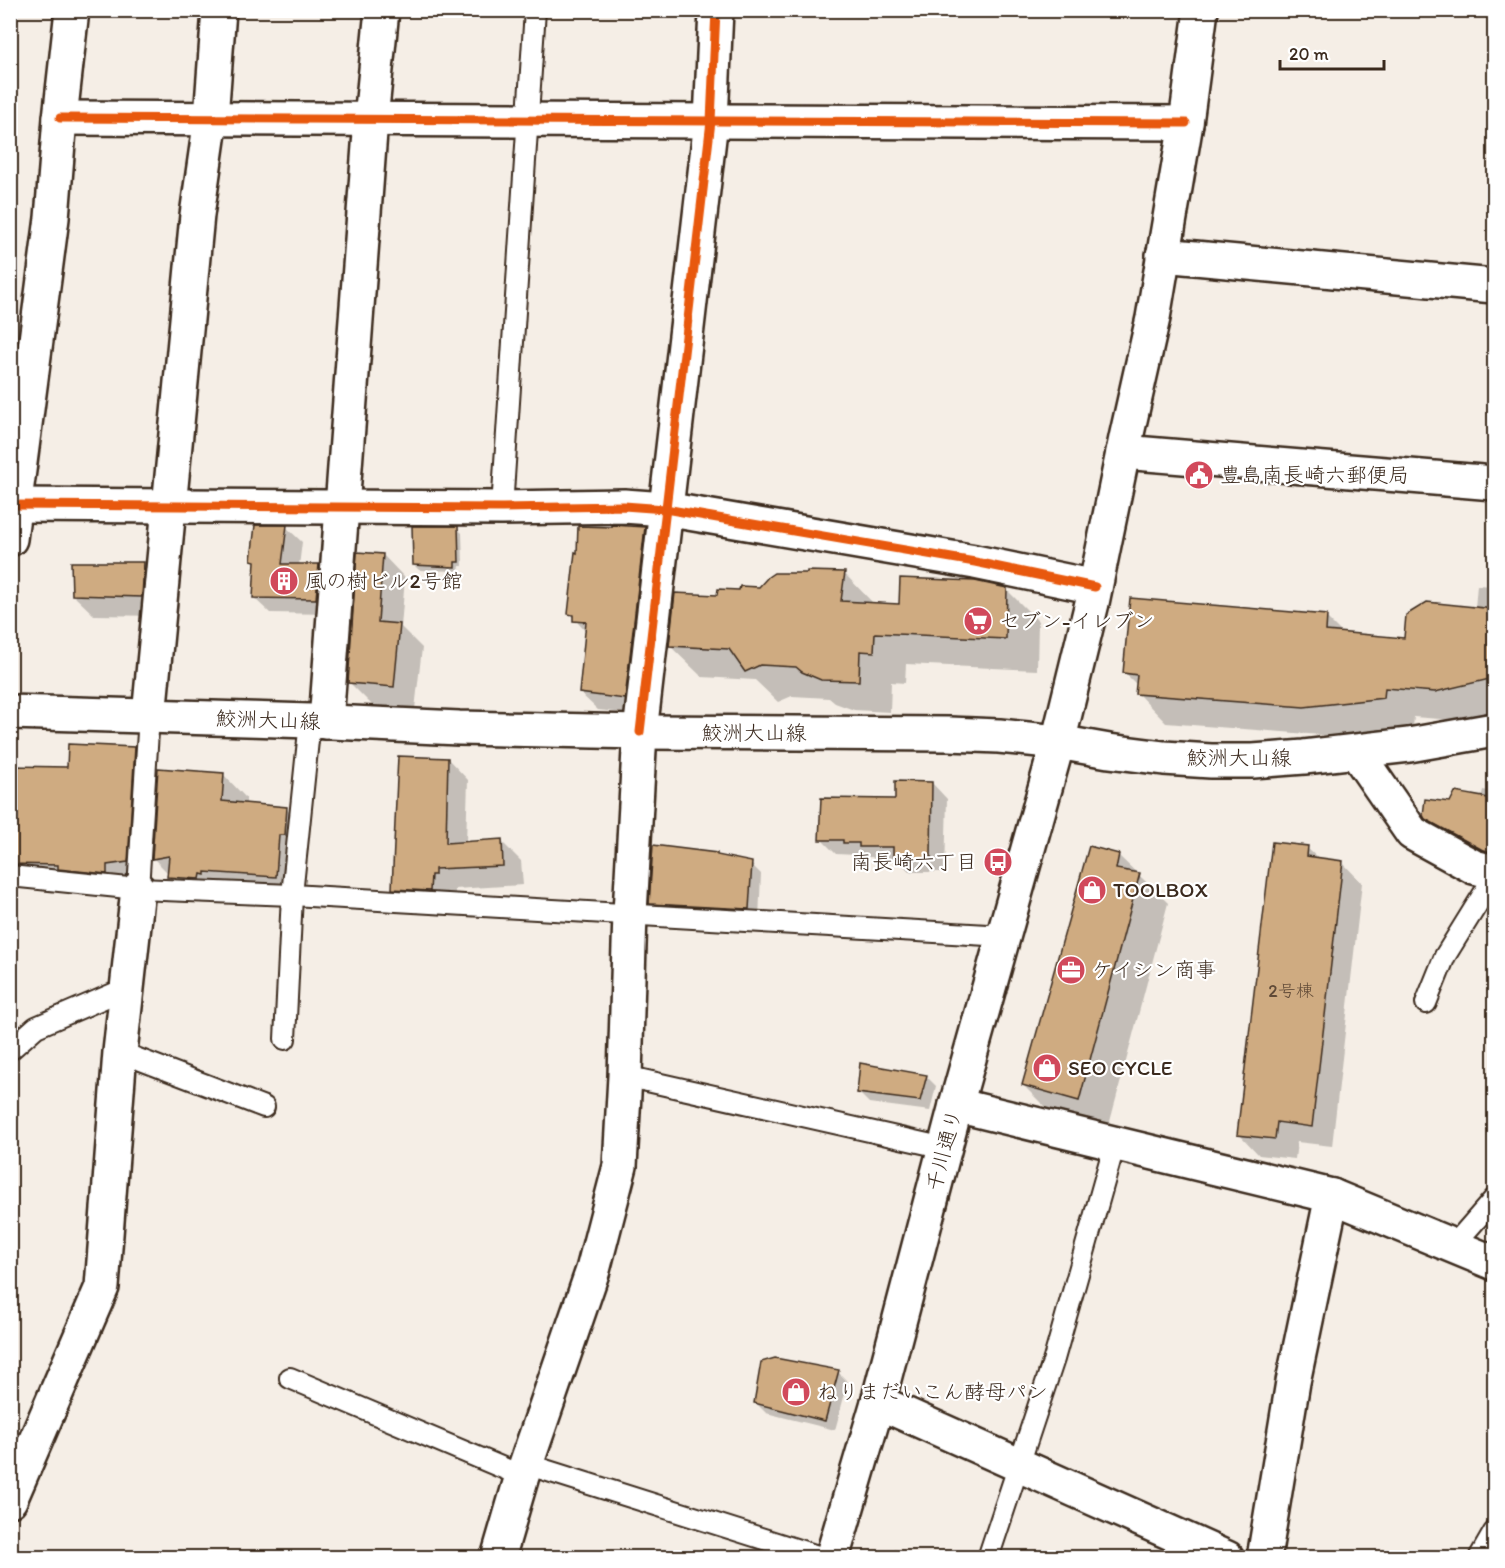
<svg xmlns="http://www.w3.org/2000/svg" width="1505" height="1568" font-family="Itim,'Klee One',sans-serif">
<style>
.shadow{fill:#0003}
.building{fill:#cfab81;stroke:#3b2a1e;stroke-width:1.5}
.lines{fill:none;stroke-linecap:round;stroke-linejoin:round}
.lane-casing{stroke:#3b2a1e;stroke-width:24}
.street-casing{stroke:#3b2a1e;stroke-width:38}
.secondary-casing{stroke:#3b2a1e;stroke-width:38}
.lane{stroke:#fff;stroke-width:20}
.street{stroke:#fff;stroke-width:33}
.secondary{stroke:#fff;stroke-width:33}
.cycleway-casing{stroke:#fff;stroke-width:13}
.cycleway{stroke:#e8590c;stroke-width:9}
.labels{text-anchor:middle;stroke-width:4.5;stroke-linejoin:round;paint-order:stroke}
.number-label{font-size:18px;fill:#604a37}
.poi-label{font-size:21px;fill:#3b2a1e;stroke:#fff;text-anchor:start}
.street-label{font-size:21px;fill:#3b2a1e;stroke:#fff}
</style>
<rect width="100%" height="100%" fill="#f5eee6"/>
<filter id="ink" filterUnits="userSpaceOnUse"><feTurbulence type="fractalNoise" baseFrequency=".0167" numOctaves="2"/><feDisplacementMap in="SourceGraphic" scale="12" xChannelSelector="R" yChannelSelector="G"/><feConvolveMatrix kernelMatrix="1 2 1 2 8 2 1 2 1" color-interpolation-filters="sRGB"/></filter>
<g filter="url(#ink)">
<g class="shadow">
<path d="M286 527 302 542 299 566H318L334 581 331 614 270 613 254 598 257 563 253 559Z"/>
<path d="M457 528 462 533 463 566H460L459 571 419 570 414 565Z"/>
<path d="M644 528 662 546 642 715 598 710 580 693 587 633 570 614Z"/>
<path d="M383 555 405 578 401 627 422 648 415 709 372 705 349 682Z"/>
<path d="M144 563 164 584 162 616 94 615 73 595Z"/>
<path d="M10 566 14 571 10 607Z"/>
<path d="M844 573 874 604 901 605 1006 589 1038 621 1037 670 906 664 905 683 891 682 890 712 854 710 835 703 829 698 792 696 778 702 755 680 702 677 670 646 719 596Z"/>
<path d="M1477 585 1494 586V714L1465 721 1414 717 1413 727 1334 736 1166 723 1137 693 1138 686 1125 673 1326 617 1343 634 1405 639 1475 608Z"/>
<path d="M134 748 149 763 142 876 121 879 10 871V768L69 769Z"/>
<path d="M448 759 468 780 466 843 501 841 521 861 523 885 455 889V895L413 908 393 888Z"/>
<path d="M223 774 246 798V805L286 809 310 832 308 858 301 857 298 899 192 900 169 877V874L153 858Z"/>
<path d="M932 783 947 799 945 872H910L900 862 876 861 872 857H860L857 855 836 854 821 839Z"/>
<path d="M1483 790 1494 792V860L1437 829 1426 818 1451 804 1481 798Z"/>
<path d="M1307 848 1319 859 1342 862 1362 883 1332 1146 1297 1142 1295 1159 1259 1155 1239 1134Z"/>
<path d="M717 854 720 857 751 864 761 874 759 919 661 913 651 903Z"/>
<path d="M1118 855 1168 903 1108 1129 1052 1114 1023 1085Z"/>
<path d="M926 1076 936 1086 930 1111 869 1103 859 1093Z"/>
<path d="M838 1372 848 1382 835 1430 766 1413 756 1403Z"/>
<path d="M895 1549 918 1558H892Z"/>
</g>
<g class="building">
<path d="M255 525H287L282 564H319L316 599 253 598 255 561 251 560Z"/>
<path d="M612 525 645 527 625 699 579 693 586 622 573 621V615L568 614 575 552 577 553 578 526 612 527Z"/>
<path d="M412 526H458L459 562H455V567L413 565Z"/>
<path d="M357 552 383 554 378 622 400 624 394 687 348 683Z"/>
<path d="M71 562H144L142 597 72 595Z"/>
<path d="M807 571 845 572 841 601 899 604 900 578 975 581 1007 588 1006 639 875 633 874 652 860 651 859 681 821 680 802 672 796 667 760 665 745 672 729 649 669 646 675 593 717 595 718 589 739 590 740 586 759 587 768 577 774 573H807Z"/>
<path d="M1130 598 1327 615 1326 631 1404 638 1406 615 1427 602 1494 609V678L1435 692 1385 688 1384 698 1304 707 1135 694 1137 675 1123 673Z"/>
<path d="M68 744 135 747 128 862 107 865V874L58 869V865L10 864V766L67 767Z"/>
<path d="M398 756 448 758 446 843 502 839 503 866 435 869V875H431L430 891 392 889Z"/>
<path d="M158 768 224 773 222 801 287 807 285 835H279L276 877 205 872V875L201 874 200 879 167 877 169 856 152 859Z"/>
<path d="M895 781 932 782 931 858 893 857V847H859V843H843V840H819L821 798 895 799Z"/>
<path d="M1455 792 1494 799V853L1481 849 1425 819 1423 815 1425 799 1450 802Z"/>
<path d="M1272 842 1308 846 1307 856 1343 861 1312 1127 1277 1122 1275 1139 1237 1135Z"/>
<path d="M653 845 717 853V855L752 862 749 909 649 904Z"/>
<path d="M1089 846 1119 854 1116 869 1140 873 1079 1101 1022 1085Z"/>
<path d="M860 1063 927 1075 920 1101 857 1093Z"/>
<path d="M775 1358 839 1370 825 1421 754 1403 761 1362Z"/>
</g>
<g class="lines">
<g class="lane-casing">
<g id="lane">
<path d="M502 508 535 10"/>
<path d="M10 876 138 889 292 895 1005 936"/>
<path d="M138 889 149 716"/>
<path d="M1426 1003 1445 956 1494 877"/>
<path d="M285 1039 292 895 310 721"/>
<path d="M10 1050 36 1027 127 988"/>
<path d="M120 1052 264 1107"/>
<path d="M625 1076 945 1148"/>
<path d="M1453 1246 1494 1199"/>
<path d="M290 1378 522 1476"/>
<path d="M526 1464 824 1558"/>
<path d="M988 1558 1054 1359 1115 1143"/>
<path d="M1479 1558 1494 1532"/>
</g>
</g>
<g class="street-casing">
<g id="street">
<path d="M60 118 1186 123"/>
<path d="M1163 255 1494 286"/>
<path d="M1123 452 1494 483"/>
<path d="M10 505 502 508 624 506 665 509 975 562 1095 587"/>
<path d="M10 539 52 218 60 118 72 10"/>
<path d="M149 716 197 215 211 118 219 10"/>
<path d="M326 722 371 119 382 10"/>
<path d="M1058 742 1092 603 1126 438 1153 318 1186 123 1201 10"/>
<path d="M1356 752 1412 833 1474 867 1494 872"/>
<path d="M956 1105 1332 1196 1494 1263"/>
<path d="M878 1402 1227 1558"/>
<path d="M10 1500 102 1287 120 1052 138 889"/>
<path d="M498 1558 522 1476 593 1270 620 1166 625 1076 630 913 640 732 711 121 716 10"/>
<path d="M1264 1558 1293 1382 1332 1196"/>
</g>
</g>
<g class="secondary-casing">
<g id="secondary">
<path d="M10 712 310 721 459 728 640 732 949 734 999 736 1058 742 1109 751 1164 758 1211 761H1253L1304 757 1409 745 1494 730"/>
<path d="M832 1558 878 1402 956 1105 1058 742"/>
</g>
</g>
<use href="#lane" class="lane"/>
<use href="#street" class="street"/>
<use href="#secondary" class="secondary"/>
<g class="cycleway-casing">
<g id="cycleway">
<path d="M60 118 1186 123"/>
<path d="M10 505 502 508 624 506 665 509 975 562 1095 587"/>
<path d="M640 732 711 121 716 10"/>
</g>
</g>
<use href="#cycleway" class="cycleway"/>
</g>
</g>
<defs>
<g id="civic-disc" transform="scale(1.5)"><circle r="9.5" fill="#d1495b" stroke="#fff"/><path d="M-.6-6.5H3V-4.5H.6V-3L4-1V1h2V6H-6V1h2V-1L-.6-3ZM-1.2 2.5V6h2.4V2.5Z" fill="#fff"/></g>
<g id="building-disc" transform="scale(1.5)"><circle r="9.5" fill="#d1495b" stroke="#fff"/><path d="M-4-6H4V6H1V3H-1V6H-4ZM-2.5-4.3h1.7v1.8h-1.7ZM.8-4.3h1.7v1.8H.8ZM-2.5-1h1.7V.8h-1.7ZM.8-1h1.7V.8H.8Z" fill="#fff"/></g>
<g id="supermarket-disc" transform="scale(1.5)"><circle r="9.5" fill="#d1495b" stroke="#fff"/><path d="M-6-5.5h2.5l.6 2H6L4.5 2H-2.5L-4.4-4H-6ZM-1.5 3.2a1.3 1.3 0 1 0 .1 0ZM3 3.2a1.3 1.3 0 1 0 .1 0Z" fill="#fff"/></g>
<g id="bus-disc" transform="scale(1.5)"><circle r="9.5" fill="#d1495b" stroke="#fff"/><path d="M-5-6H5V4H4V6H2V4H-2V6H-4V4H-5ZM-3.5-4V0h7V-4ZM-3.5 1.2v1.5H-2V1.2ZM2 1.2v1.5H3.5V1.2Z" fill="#fff"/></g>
<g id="shop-disc" transform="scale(1.5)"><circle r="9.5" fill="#d1495b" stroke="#fff"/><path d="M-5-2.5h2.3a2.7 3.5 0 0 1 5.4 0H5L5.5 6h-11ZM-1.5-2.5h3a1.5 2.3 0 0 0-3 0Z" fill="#fff"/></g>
<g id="office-disc" transform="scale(1.5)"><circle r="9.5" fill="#d1495b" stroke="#fff"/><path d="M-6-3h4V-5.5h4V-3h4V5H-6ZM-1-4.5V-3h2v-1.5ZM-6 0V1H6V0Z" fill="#fff"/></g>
</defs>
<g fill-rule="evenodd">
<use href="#civic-disc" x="1199" y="475"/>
<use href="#building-disc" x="284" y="581"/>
<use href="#supermarket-disc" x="978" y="621"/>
<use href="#bus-disc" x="998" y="862"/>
<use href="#shop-disc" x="1092" y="890"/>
<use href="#office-disc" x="1071" y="970"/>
<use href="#shop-disc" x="1047" y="1068"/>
<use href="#shop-disc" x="796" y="1392"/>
</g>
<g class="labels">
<g class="number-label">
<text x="1291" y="997">2号棟</text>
</g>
<g class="poi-label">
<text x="1220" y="482">豊島南長崎六郵便局</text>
<text x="305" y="588">風の樹ビル2号館</text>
<text x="999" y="628">セブン-イレブン</text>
<text x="977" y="869" text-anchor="end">南長崎六丁目</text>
<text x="1113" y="897">TOOLBOX</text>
<text x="1092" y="977">ケイシン商事</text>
<text x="1068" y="1075">SEO CYCLE</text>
<text x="817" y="1399">ねりまだいこん酵母パン</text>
</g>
<g class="street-label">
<text transform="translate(268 720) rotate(2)" y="7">鮫洲大山線</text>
<text x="754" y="740">鮫洲大山線</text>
<text x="1239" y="765">鮫洲大山線</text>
<text transform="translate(944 1150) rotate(-75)" y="7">千川通り</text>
</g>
</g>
<rect width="1505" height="1568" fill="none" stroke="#fff" stroke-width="36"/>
<rect x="18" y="18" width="1469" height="1532" fill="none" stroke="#3b2a1e" stroke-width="2" filter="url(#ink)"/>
<path d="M1280 60v9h104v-9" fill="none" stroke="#3b2a1e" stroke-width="3"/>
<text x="1289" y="60" font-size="18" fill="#3b2a1e" stroke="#ffffff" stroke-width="4.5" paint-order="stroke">20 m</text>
</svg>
